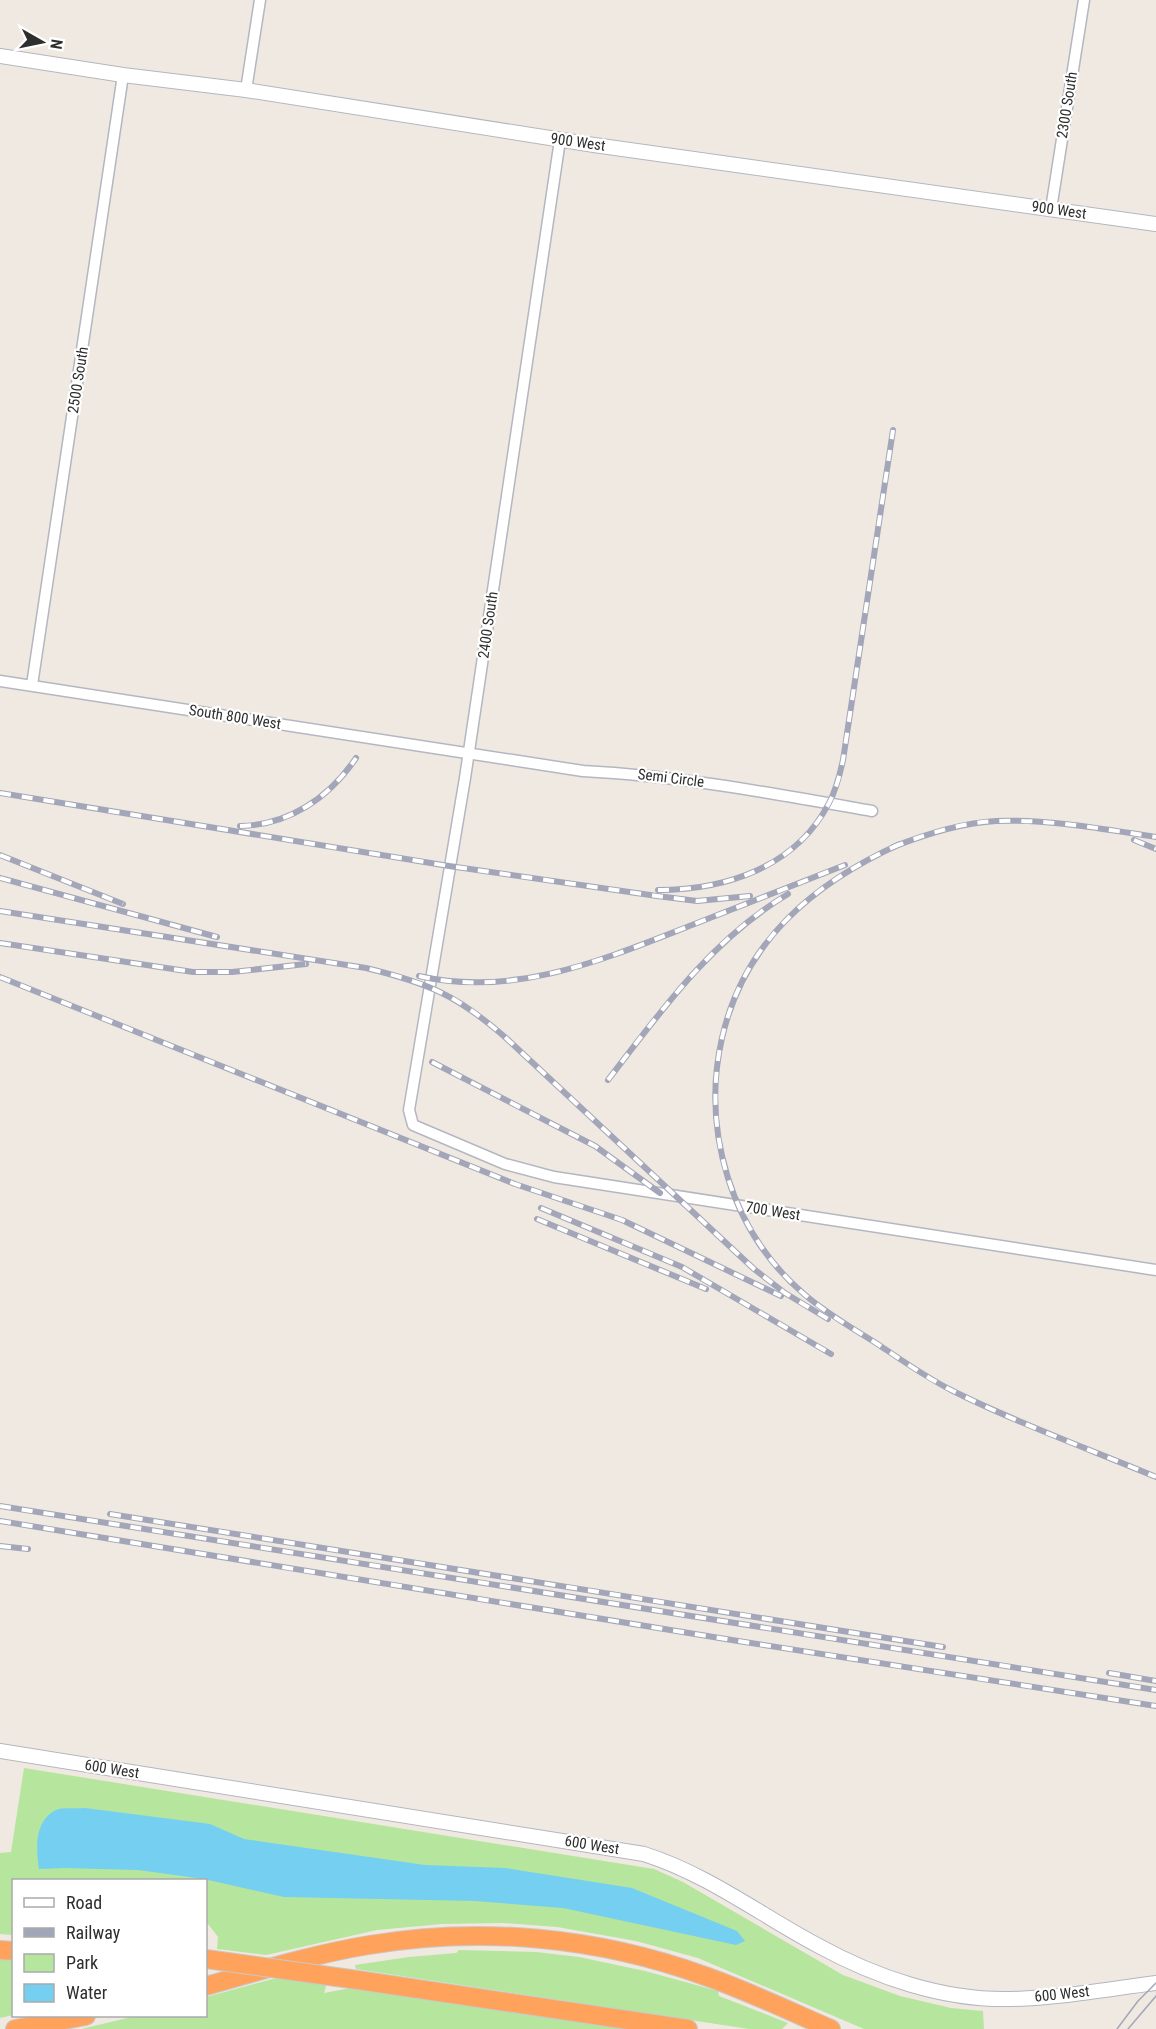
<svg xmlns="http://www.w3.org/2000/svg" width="1156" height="2029" font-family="'Roboto Condensed',sans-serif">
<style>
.green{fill:#b6e59e}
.water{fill:#75cff0}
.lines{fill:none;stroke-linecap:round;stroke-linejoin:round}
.street-casing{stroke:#b4b7c1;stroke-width:13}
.secondary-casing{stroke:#b4b7c1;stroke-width:16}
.highway-casing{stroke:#c9c9c9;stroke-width:20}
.street{stroke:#fff;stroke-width:10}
.secondary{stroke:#fff;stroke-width:14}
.highway{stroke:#ffa35c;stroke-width:18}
.tram{stroke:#a3a6b8;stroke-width:1.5}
.rail-casing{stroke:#a3a6b8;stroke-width:6}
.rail{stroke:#fff;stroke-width:4;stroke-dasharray:11;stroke-linecap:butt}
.highway-bridge-casing{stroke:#c9c9c9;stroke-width:20;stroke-linecap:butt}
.highway-bridge{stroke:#ffa35c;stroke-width:18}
.labels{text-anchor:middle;stroke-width:4.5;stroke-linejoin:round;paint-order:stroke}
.street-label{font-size:15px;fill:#2e2e2e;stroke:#fff}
</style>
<rect width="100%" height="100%" fill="#efe9e1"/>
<g class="green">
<path d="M24 1768 654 1869 683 1882 843 1975 900 1996 951 2008 983 2011 984 2029H864L698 1958 636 1941 557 1927 503 1923 442 1924 377 1930 266 1955 217 1949 218 1937 208 1924 206 1926V1880H14L13 1935 0 1934V1853L11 1852Z"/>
<path d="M459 1950 536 1952 579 1957 645 1971 718 1991 719 1996 788 2023 782 2029H749L356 1969 355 1965 409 1957 456 1953Z"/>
<path d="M0 1951 13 1952V2015L0 2018Z"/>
<path d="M284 1976 327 1982 324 1993 356 1987 635 2029H81L136 2016H206V1997Z"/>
</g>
<path class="water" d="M85 1808 210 1824 244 1839 425 1865 505 1868 632 1888 737 1931 745 1941 736 1945 563 1908 475 1901 284 1897 204 1879 138 1870 64 1868 39 1869C36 1849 34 1821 56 1810 63 1807 77 1809 85 1808Z"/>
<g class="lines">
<g class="street-casing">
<g id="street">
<path d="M246 90 260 0"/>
<path d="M560 140 465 778 409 1110 413 1125 505 1164 554 1177 1156 1270"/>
<path d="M1051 209 1084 0"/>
<path d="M0 681 583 771C681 776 776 794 872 811"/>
<path d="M32 685 123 75"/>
</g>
</g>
<g class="secondary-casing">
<g id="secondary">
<path d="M0 56 123 75 246 90 594 145 1156 224"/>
<path d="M0 1751 644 1854C707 1874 759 1914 817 1945 875 1977 944 2001 1012 1999 1060 1998 1108 1989 1156 1983"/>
</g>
</g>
<g class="highway-casing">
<g id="highway">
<path d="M0 1950 14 1951"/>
<path d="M358 1980 688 2029"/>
<path d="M206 1986C259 1971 314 1954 369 1945 481 1926 598 1937 705 1976 748 1991 789 2011 831 2029"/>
<path d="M15 2029 86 2016"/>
</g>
</g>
<use href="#street" class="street"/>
<use href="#secondary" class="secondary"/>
<use href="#highway" class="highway"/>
<g class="tram">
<path d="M1117 2029 1138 2001 1156 1983"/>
<path d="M1128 2029 1156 1996"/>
</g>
<g class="rail-casing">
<g id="rail">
<path d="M0 793 449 866 657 896 697 901 750 896"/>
<path d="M240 826C289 825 329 798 356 758"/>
<path d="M1134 840 1156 849"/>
<path d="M900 844C814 883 744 941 722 1038 701 1130 731 1232 804 1294 827 1314 854 1329 879 1345 903 1361 927 1378 953 1391 1017 1423 1089 1449 1156 1477"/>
<path d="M893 847C926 834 960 823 996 821 1050 819 1103 829 1156 837"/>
<path d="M0 855 123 904"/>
<path d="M0 878 217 937"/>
<path d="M658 890C726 890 796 867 829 803 836 790 840 774 843 760L893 430"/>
<path d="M0 911 366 968C428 983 457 995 506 1038L754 1269 785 1293 828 1319"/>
<path d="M0 943 193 972H232L306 964"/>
<path d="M419 976C515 998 605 959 692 925 743 905 794 885 845 865"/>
<path d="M0 977 515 1184 622 1220 781 1296"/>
<path d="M432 1062 595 1146 660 1193"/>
<path d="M608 1080C661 1011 712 939 788 894"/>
<path d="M541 1208 682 1267 831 1354"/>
<path d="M537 1219 706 1289"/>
<path d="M0 1506 1156 1690"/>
<path d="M110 1514 943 1647"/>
<path d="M0 1521 738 1641 1156 1706"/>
<path d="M0 1546 28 1549"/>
<path d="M1109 1673 1156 1681"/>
</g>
</g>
<use href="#rail" class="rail"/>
<g class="highway-bridge-casing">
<path id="highway-bridge" d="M206 1959 358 1980"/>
</g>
<use href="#highway-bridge" class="highway-bridge"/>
</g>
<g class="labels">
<g class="street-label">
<text transform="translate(1067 105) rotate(-81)" y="5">2300 South</text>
<text transform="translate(578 142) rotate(8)" y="5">900 West</text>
<text transform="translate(1059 210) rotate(8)" y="5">900 West</text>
<text transform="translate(78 380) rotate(-81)" y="5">2500 South</text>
<text transform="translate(488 625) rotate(-82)" y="5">2400 South</text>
<text transform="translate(235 717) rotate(9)" y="5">South 800 West</text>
<text transform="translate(671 778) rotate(7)" y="5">Semi Circle</text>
<text transform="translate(773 1211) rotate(9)" y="5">700 West</text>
<text transform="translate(112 1769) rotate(9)" y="5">600 West</text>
<text transform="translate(592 1845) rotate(9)" y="5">600 West</text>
<text transform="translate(1062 1994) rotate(-6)" y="5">600 West</text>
</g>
</g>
<rect x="12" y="1879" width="195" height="138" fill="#ffffff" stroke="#ababab" stroke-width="1.5"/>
<rect x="24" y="1898" width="30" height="9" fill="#ffffff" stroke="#ababab" stroke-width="1.5"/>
<text x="66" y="1909" font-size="18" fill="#2e2e2e">Road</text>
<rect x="24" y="1928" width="30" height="9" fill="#a3a6b8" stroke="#ababab" stroke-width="1.5"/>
<text x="66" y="1939" font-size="18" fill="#2e2e2e">Railway</text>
<rect x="24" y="1954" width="30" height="18" fill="#b6e59e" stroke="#ababab" stroke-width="1.5"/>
<text x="66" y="1969" font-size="18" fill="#2e2e2e">Park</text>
<rect x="24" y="1984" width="30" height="18" fill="#75cff0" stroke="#ababab" stroke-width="1.5"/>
<text x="66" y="1999" font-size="18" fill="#2e2e2e">Water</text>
<g transform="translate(42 42) rotate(99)" stroke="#ffffff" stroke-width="4.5" paint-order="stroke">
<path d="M0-4.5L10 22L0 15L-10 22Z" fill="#2e2e2e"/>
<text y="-9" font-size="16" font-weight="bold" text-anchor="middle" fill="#2e2e2e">N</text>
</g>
</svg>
